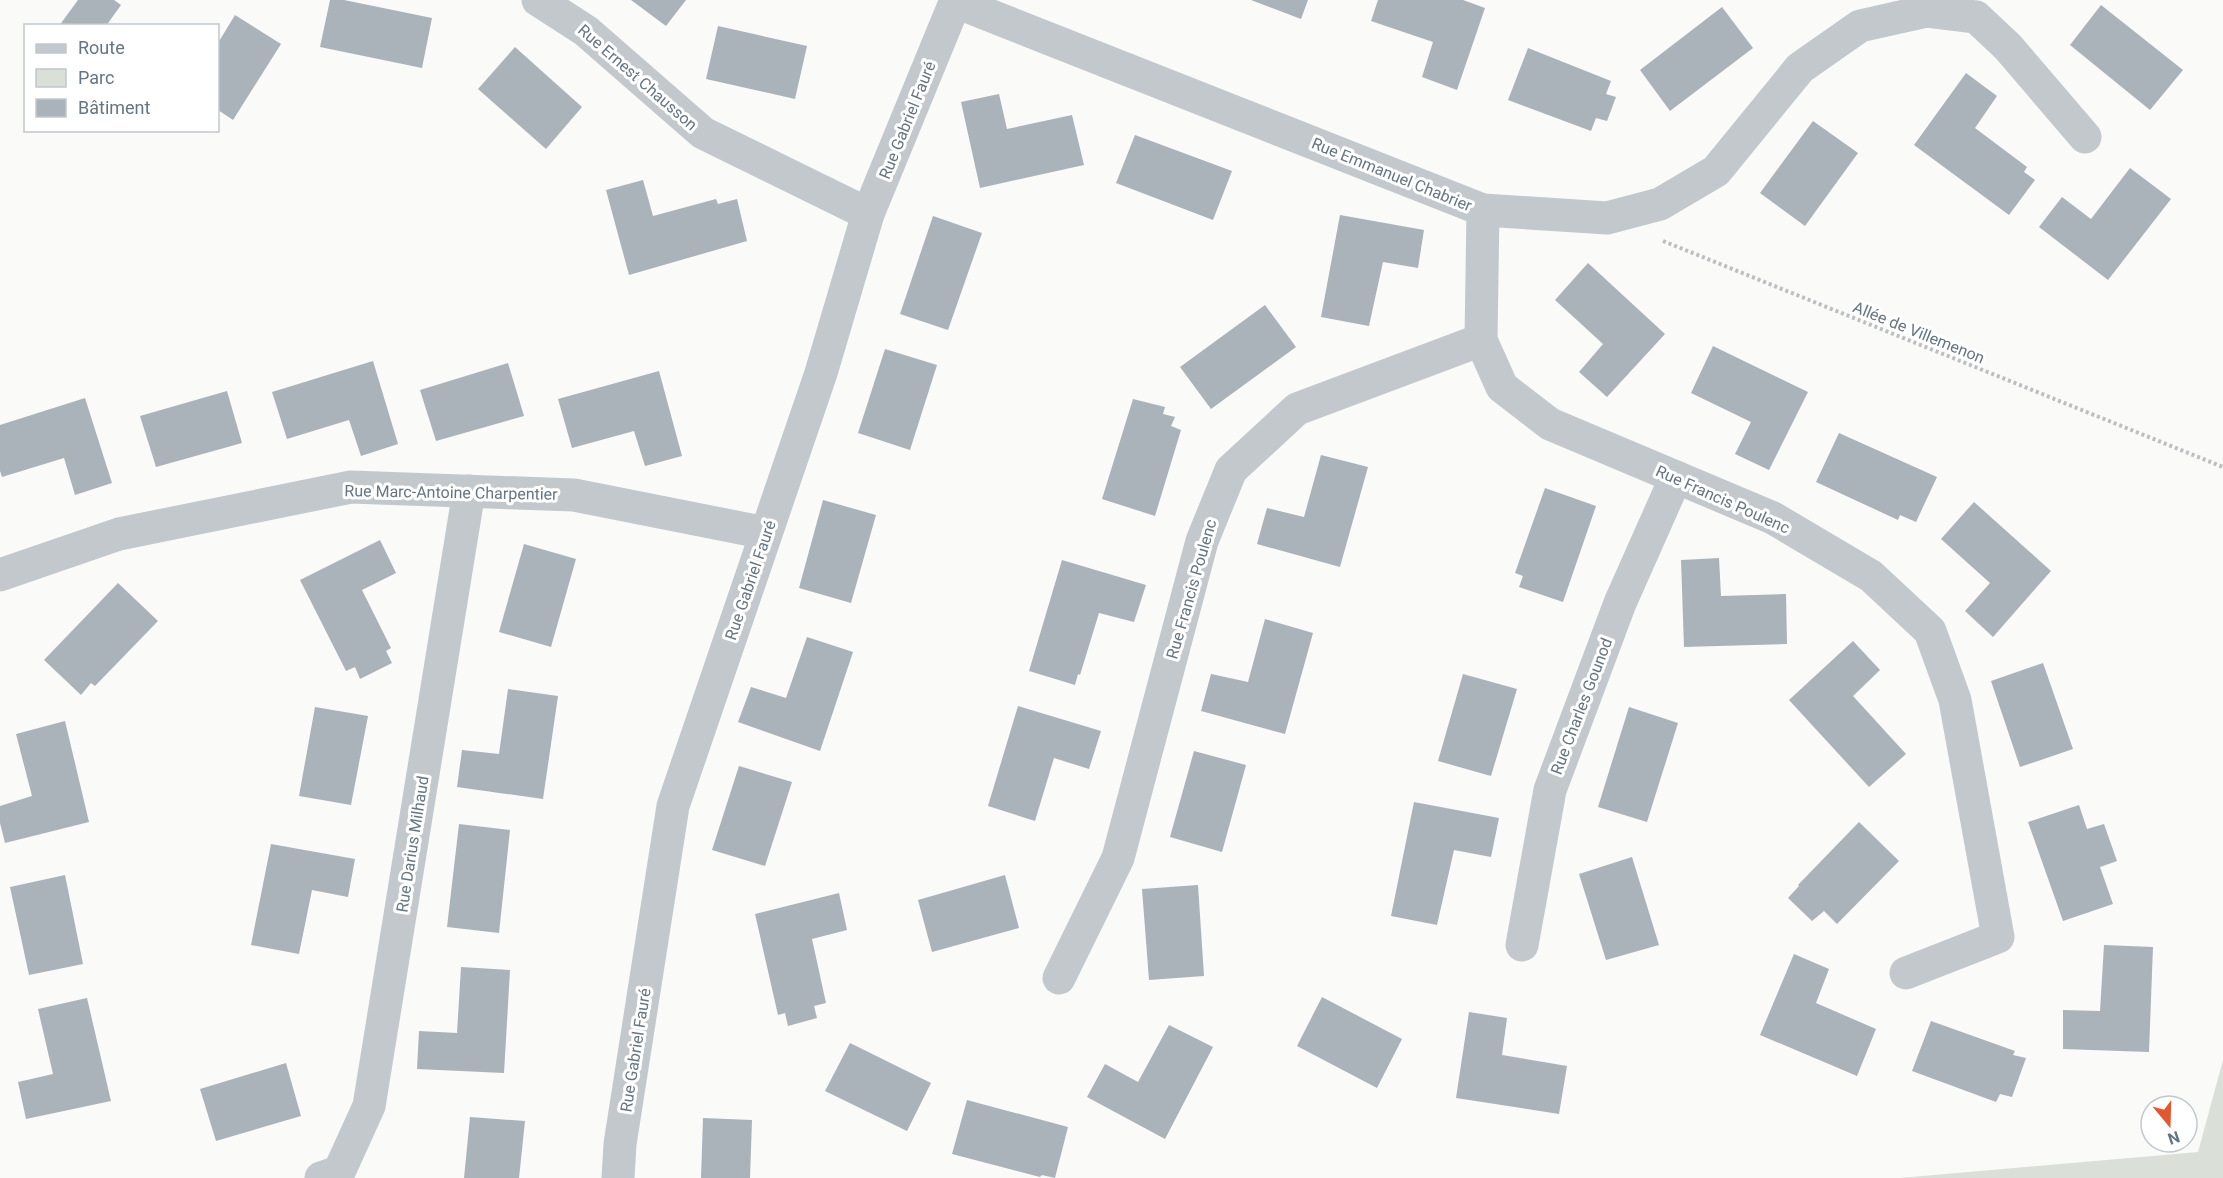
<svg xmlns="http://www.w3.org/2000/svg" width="2223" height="1178" font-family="Roboto,sans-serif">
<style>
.green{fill:#dadfd7}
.building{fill:#aab3b9}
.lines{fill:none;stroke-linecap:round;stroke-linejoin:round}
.path{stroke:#bbbfc2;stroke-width:4;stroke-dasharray:3 3;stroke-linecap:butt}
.minor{stroke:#c3c8cc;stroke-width:33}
.labels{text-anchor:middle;stroke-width:6;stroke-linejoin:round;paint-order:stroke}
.street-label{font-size:16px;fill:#657683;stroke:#fff}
</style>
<rect width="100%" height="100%" fill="#fafaf8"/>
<path class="green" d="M2223 1060V1178H1900L2198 1152Z"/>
<g class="building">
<path d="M78 0H114L121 5 106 26H59Z"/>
<path d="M330 0H344L432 18 422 68 320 47Z"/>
<path d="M631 0H686L666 26Z"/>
<path d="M1251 0H1308L1301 19Z"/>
<path d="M1378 0H1463L1485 8 1457 90 1422 77 1433 42 1371 21Z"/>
<path d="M2101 5 2183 70 2150 110 2070 45Z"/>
<path d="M1722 7 1753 48 1670 111 1640 70Z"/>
<path d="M235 15 281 44 233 120 218 110V43Z"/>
<path d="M718 26 807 46 795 99 706 79Z"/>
<path d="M515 47 582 107 546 149 478 89Z"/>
<path d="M1528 48 1611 81 1606 94 1616 97 1607 121 1596 118 1591 131 1508 100Z"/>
<path d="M1966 73 1997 96 1975 128 2027 167 2024 172 2035 180 2009 215 1914 145Z"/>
<path d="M999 94 1007 129 1072 115 1084 165 980 188 961 102Z"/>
<path d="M1813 121 1858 153 1805 226 1760 193Z"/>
<path d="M1135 135 1232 171 1213 220 1116 183Z"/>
<path d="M2130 168 2171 199 2108 280 2039 227 2062 197 2091 219Z"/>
<path d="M643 180 653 216 716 199 718 204 737 199 747 241 629 275 606 190Z"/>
<path d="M1340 215 1424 230 1418 268 1383 262 1369 326 1321 317Z"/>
<path d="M933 216 982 233 948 330 900 314Z"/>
<path d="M1588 263 1665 334 1607 397 1579 372 1603 344 1555 300Z"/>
<path d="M1265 305 1296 347 1211 409 1180 367Z"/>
<path d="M1713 346 1808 392 1769 470 1735 454 1751 422 1691 393Z"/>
<path d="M885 349 937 365 910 450 858 433Z"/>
<path d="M373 361 398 444 361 456 349 420 287 439 272 392Z"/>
<path d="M508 363 524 416 436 441 420 390Z"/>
<path d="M659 371 682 456 645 466 634 431 572 448 558 399Z"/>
<path d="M227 391 242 443 156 467 140 416Z"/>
<path d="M85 398 112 483 75 495 64 458 2 477 0 471V425Z"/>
<path d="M1133 399 1165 407 1163 414 1175 417 1171 426 1181 430 1155 516 1102 499Z"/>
<path d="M1839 433 1937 477 1916 522 1900 515 1898 520 1816 482Z"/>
<path d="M1321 455 1368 467 1340 567 1257 544 1267 508 1304 517Z"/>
<path d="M1545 488 1596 506 1563 602 1519 587 1523 576 1515 573Z"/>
<path d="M823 500 876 515 851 603 799 588Z"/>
<path d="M1974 502 2051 571 1993 637 1965 611 1990 583 1941 539Z"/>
<path d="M380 540 396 573 362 590 391 648 386 651 392 663 360 679 355 667 346 671 300 580Z"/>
<path d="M524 544 576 559 551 647 499 632Z"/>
<path d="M1719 558 1721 596 1786 594 1787 644 1684 647 1681 560Z"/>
<path d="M1062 560 1146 585 1134 622 1099 613 1080 675 1078 674 1075 685 1029 671Z"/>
<path d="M118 583 158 621 95 686 91 683 81 695 44 660Z"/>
<path d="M1265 619 1313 633 1285 734 1201 711 1211 674 1248 682Z"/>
<path d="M807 637 853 652 820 751 738 722 751 687 786 698Z"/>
<path d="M1853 641 1880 670 1853 696 1906 754 1869 787 1789 700Z"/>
<path d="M2043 663 2073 749 2020 767 1991 681Z"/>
<path d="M1463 674 1517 689 1491 776 1438 761Z"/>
<path d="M508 689 558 696 543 799 457 787 462 750 499 754Z"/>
<path d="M1018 706 1101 731 1089 769 1054 758 1035 821 988 806Z"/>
<path d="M315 707 368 716 351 805 299 796Z"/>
<path d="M1629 707 1678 723 1647 822 1598 807Z"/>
<path d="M65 721 89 822 5 843 0 823V806L32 796 16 734Z"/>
<path d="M1194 751 1246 765 1222 852 1170 837Z"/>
<path d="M739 766 792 782 765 866 712 850Z"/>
<path d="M1414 802 1499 818 1491 857 1454 850 1437 925 1391 916Z"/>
<path d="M2079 805 2087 829 2104 824 2117 861 2100 867 2113 904 2063 921 2028 822Z"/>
<path d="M1859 822 1899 861 1837 924 1824 911 1812 921 1788 898 1799 886 1798 885Z"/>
<path d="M459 824 510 830 499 933 447 927Z"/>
<path d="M271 844 355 859 348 897 312 890 299 954 251 945Z"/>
<path d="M1632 857 1659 945 1606 960 1579 874Z"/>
<path d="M65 875 83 964 29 975 10 887Z"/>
<path d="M1005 875 1019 928 932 952 918 900Z"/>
<path d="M1198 885 1204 976 1149 980 1142 889Z"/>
<path d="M839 893 847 930 812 939 826 1003 814 1006 817 1018 788 1026 785 1013 778 1015 755 914Z"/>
<path d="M2104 945 2153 947 2149 1052 2063 1049V1010L2100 1011Z"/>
<path d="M1794 954 1829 969 1816 1003 1876 1029 1857 1076 1760 1035Z"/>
<path d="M461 967 510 970 504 1073 417 1069 419 1031 457 1033Z"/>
<path d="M1322 997 1402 1039 1377 1088 1297 1046Z"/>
<path d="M87 998 111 1101 26 1119 18 1082 53 1074 38 1009Z"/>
<path d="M1469 1012 1507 1018 1502 1055 1567 1066 1559 1114 1456 1098Z"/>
<path d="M1931 1021 2015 1051 2013 1055 2026 1058 2012 1097 2000 1094 1996 1102 1912 1071Z"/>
<path d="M1169 1025 1213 1047 1165 1139 1087 1097 1105 1064 1138 1082Z"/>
<path d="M850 1043 931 1083 907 1131 825 1091Z"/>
<path d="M286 1063 301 1116 216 1141 200 1089Z"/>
<path d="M967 1100 1068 1127 1055 1178 1042 1175 1040 1177 952 1154Z"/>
<path d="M470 1117 525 1121 519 1178H464Z"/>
<path d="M703 1118 752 1120 750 1178H701Z"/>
</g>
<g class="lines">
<path class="path" d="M1663 241 2223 467"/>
<g class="minor">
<path d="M538 0 586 31 703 133 868 214"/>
<path d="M956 2 1483 210 1607 218 1660 204 1716 171 1800 68 1860 26 1927 11 1976 17 2008 47 2085 137"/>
<path d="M1483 210 1481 340 1502 387 1550 424 1773 518 1871 576 1930 631 1955 700 1998 937 1906 973"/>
<path d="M0 575 119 534 351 487 574 495 766 533"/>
<path d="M1522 945 1550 790 1620 603 1676 477"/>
<path d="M1059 978 1118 858 1202 541 1231 470 1297 409 1481 340"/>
<path d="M321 1178 339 1172 369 1106 469 491"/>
<path d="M618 1178 620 1144 673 806 821 373 868 214 956 0"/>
</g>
</g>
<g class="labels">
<g class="street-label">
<text transform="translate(638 77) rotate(41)" y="6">Rue Ernest Chausson</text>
<text transform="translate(907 120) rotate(-68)" y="6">Rue Gabriel Fauré</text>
<text transform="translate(1392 174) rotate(22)" y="6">Rue Emmanuel Chabrier</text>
<text transform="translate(1919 332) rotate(22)" y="6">Allée de Villemenon</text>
<text transform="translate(451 492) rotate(1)" y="6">Rue Marc-Antoine Charpentier</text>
<text transform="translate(1723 499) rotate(24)" y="6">Rue Francis Poulenc</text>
<text transform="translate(750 580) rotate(-71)" y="6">Rue Gabriel Fauré</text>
<text transform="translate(1191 589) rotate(-74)" y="6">Rue Francis Poulenc</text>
<text transform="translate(1581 706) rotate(-69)" y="6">Rue Charles Gounod</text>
<text transform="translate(412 844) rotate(-81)" y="6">Rue Darius Milhaud</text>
<text transform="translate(635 1050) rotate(-81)" y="6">Rue Gabriel Fauré</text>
</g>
</g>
<rect x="24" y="24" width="195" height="108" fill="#ffffff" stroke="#c1c8cd" stroke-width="1.5"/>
<rect x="36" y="44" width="30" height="9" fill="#c3c8cc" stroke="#c1c8cd" stroke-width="1.5"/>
<text x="78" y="54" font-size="18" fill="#657683">Route</text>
<rect x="36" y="69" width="30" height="18" fill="#dadfd7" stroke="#c1c8cd" stroke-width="1.5"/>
<text x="78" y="84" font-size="18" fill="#657683">Parc</text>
<rect x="36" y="99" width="30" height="18" fill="#aab3b9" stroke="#c1c8cd" stroke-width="1.5"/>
<text x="78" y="114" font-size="18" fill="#657683">Bâtiment</text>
<g transform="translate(2169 1124) rotate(161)"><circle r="28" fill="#ffffff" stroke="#c1c8cd" stroke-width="1.5"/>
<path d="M0-4.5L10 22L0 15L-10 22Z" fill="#e4572e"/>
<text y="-9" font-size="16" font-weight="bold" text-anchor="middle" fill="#657683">N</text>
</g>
</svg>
